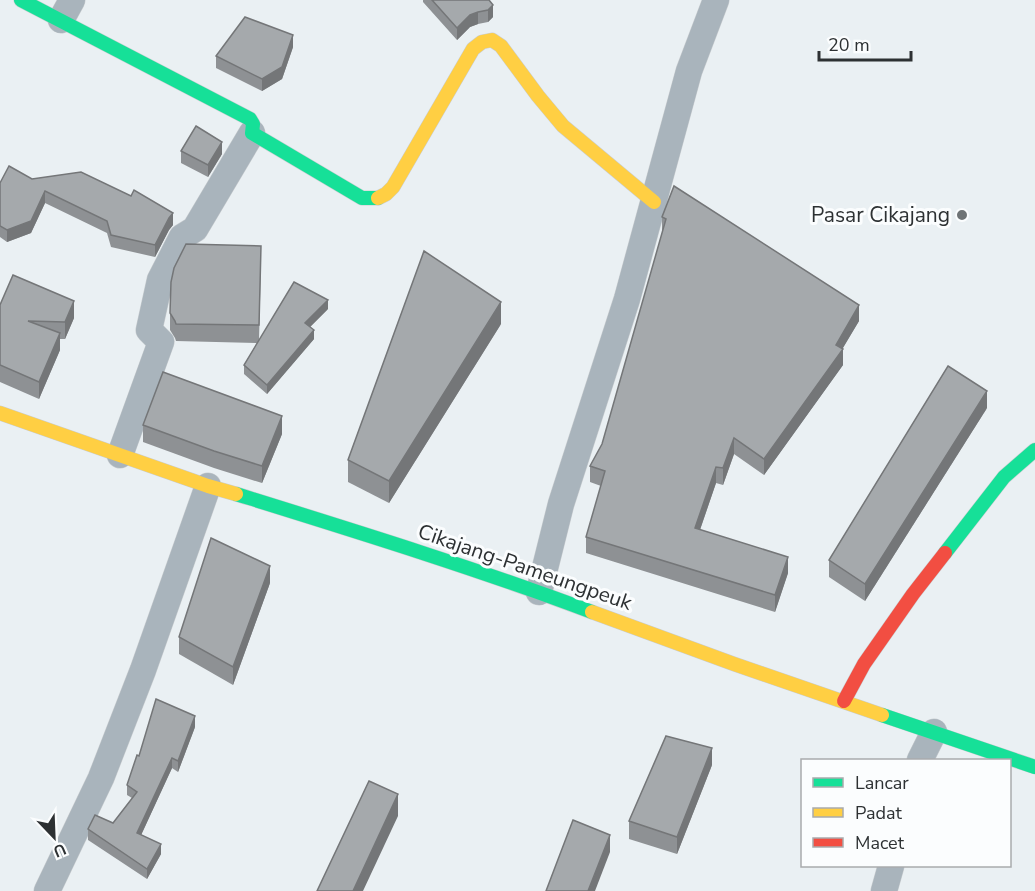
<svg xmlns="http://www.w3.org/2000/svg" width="1035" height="891" font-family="'Nunito Sans',sans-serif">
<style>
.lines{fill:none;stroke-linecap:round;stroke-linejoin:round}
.street-casing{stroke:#c9cdd0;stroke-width:27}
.fast-casing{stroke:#c9cdd0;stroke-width:15}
.slow-casing{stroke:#c9cdd0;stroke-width:15}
.jam-casing{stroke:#c9cdd0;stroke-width:15}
.street{stroke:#a9b4bc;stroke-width:26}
.fast{stroke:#16e098;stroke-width:14}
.slow{stroke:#ffcf43;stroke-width:14}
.jam{stroke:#f24e42;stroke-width:14}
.wall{fill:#8e9194}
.shaded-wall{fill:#747678}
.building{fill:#a5a9ac;stroke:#747678;stroke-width:1.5}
.poi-dot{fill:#6f7476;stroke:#fbfdfe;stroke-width:2}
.labels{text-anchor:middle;stroke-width:6;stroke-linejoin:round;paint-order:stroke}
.poi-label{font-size:21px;fill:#2d3133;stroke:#fbfdfe;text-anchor:end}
.street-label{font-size:21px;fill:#2d3133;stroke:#fbfdfe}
</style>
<rect width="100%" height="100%" fill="#eaf0f3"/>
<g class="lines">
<g class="street-casing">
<g id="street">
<path d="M61 20 72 0"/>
<path d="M120 455 161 342 149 330 160 280 182 237 195 229 252 133"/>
<path d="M539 592 561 504 627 299 689 71 716 0"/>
<path d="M920 760 934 732"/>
<path d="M47 891 101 778 143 670 208 486"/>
<path d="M884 891 891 866"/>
</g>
</g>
<g class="fast-casing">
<g id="fast">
<path d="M21 0 250 119 253 124 252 133 362 198H378"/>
<path d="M236 494C355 531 475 568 592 612"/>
<path d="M945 553 1004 477 1035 450"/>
<path d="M882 715 1035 767"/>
</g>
</g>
<g class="slow-casing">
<g id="slow">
<path d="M378 198 386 194 393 187 473 49 482 42 492 40 501 46 538 96 563 126 654 202"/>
<path d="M0 413 208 486 236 494"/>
<path d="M592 612 734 664 882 715"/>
</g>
</g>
<g class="jam-casing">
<path id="jam" d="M844 701 864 664 913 594 945 553"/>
</g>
<use href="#street" class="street"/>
<use href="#fast" class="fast"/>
<use href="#slow" class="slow"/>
<use href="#jam" class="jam"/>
</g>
<g class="wall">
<path d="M423 0H489L493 17 488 22 478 24 470 27 457 40 423 2Z"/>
<path d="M293 47 282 79 262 91 216 68V56Z"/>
<path d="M181 151 222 154 208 177 181 163Z"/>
<path d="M32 179 173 225 169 230 155 257 111 247 107 233 45 203 31 233 7 242 0 237V183Z"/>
<path d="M662 217 859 321 842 349 843 365 764 475 734 454 723 485 716 483 700 530 788 573 775 612 586 553V537L601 486 590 482V466L602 444 662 233Z"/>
<path d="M261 263 259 340 328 309 310 327 314 339 267 394 244 374V365L257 343 176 341 175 338 170 330V313Z"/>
<path d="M0 305 74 318 65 339H60V350L39 399 0 382Z"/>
<path d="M501 324 389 503 348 482V460Z"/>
<path d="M987 408 865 601 829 577V560Z"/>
<path d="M143 425 282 434 262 483 214 468 143 442Z"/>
<path d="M270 583 233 685 179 654V637Z"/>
<path d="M195 727 178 772 172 768 141 835 161 854 147 879 88 840V829L113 823 132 798 127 795V785L139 756Z"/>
<path d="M712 765 677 854 629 839V821Z"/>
</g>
<g class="shaded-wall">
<path d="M493 5V17L488 22V10Z"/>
<path d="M478 12V24L470 27 457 40V28L470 15Z"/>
<path d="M293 35V47L282 79 262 91V79Z"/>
<path d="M222 142V154L208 177V165Z"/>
<path d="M45 191V203L31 233 7 242V230Z"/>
<path d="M173 213V225L169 230 155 257V245L169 218Z"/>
<path d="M328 300V309L305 332V323Z"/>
<path d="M74 301V318L65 339V322Z"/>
<path d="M501 302V324L389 503V481Z"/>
<path d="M859 305V321L840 353 843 349V365L764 475V459L836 345Z"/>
<path d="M314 330V339L267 394V385Z"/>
<path d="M60 333V350L39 399V382Z"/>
<path d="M987 391V408L865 601V584Z"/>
<path d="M282 416V434L262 483V466Z"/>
<path d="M734 438V454L723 485V468Z"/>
<path d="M716 467V483L695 544V528Z"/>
<path d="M788 557V573L775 612V595Z"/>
<path d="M270 566V583L233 685V667Z"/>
<path d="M195 716V727L178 772V761Z"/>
<path d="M712 748V765L677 854V837Z"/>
<path d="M172 758V768L137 844V833Z"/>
<path d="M398 794V816L363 891H353Z"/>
<path d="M610 835V852L595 891H588Z"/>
<path d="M161 844V854L147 879V869Z"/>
</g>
<g class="building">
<path d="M432 0H489L493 5 488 10 478 12 470 15 457 28Z"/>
<path d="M245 17 293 35 282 67 262 79 216 56Z"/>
<path d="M196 126 222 142 208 165 181 151Z"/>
<path d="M9 166 32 179 81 172 131 196 134 190 173 213 169 218 155 245 111 235 107 221 45 191 31 221 7 230 0 226V183Z"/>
<path d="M674 186 859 305 836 345 843 349 764 459 734 438 723 468 716 467 695 528 788 557 775 595 586 537 605 471 590 466 602 444 666 219 662 217Z"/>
<path d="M186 244 261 246 259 325 176 324 175 321 170 313 171 282 174 268Z"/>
<path d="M424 251 501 302 389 481 348 460Z"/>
<path d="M13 275 74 301 65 322 28 321 60 333 39 382 0 365V305Z"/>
<path d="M294 282 328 300 305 323 314 330 267 385 244 365Z"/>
<path d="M948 366 987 391 865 584 829 560Z"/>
<path d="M163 372 282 416 262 466 214 451 143 425Z"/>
<path d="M211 538 270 566 233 667 179 637Z"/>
<path d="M156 699 195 716 178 761 172 758 137 833 161 844 147 869 88 829 95 815 113 823 137 792 127 785 137 755 139 756Z"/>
<path d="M666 736 712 748 677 837 629 821Z"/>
<path d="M369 781 398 794 353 891H317Z"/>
<path d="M573 820 610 835 588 891H546Z"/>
</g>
<circle class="poi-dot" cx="962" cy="215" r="6"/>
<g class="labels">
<g class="poi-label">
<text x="950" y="222">Pasar Cikajang</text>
</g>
<g class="street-label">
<text transform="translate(525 567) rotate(19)" y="7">Cikajang-Pameungpeuk</text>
</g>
</g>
<rect x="801" y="759" width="210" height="108" fill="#fbfdfe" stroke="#a9abad" stroke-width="1.5"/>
<rect x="813" y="778" width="30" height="9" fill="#16e098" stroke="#a9abad" stroke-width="1.5"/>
<text x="855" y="789" font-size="18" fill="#2d3133">Lancar</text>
<rect x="813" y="808" width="30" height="9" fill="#ffcf43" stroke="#a9abad" stroke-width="1.5"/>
<text x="855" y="819" font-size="18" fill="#2d3133">Padat</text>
<rect x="813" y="838" width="30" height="9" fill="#f24e42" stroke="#a9abad" stroke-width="1.5"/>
<text x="855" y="849" font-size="18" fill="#2d3133">Macet</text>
<g transform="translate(54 837) rotate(157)" stroke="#fbfdfe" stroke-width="4.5" paint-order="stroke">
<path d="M0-4.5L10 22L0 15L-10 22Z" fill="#2d3133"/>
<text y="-9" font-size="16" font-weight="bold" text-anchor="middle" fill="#2d3133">U</text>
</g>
<path d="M819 51v9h92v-9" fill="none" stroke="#2d3133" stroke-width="3"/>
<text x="828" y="51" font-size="18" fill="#2d3133" stroke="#fbfdfe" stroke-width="4.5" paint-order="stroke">20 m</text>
</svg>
